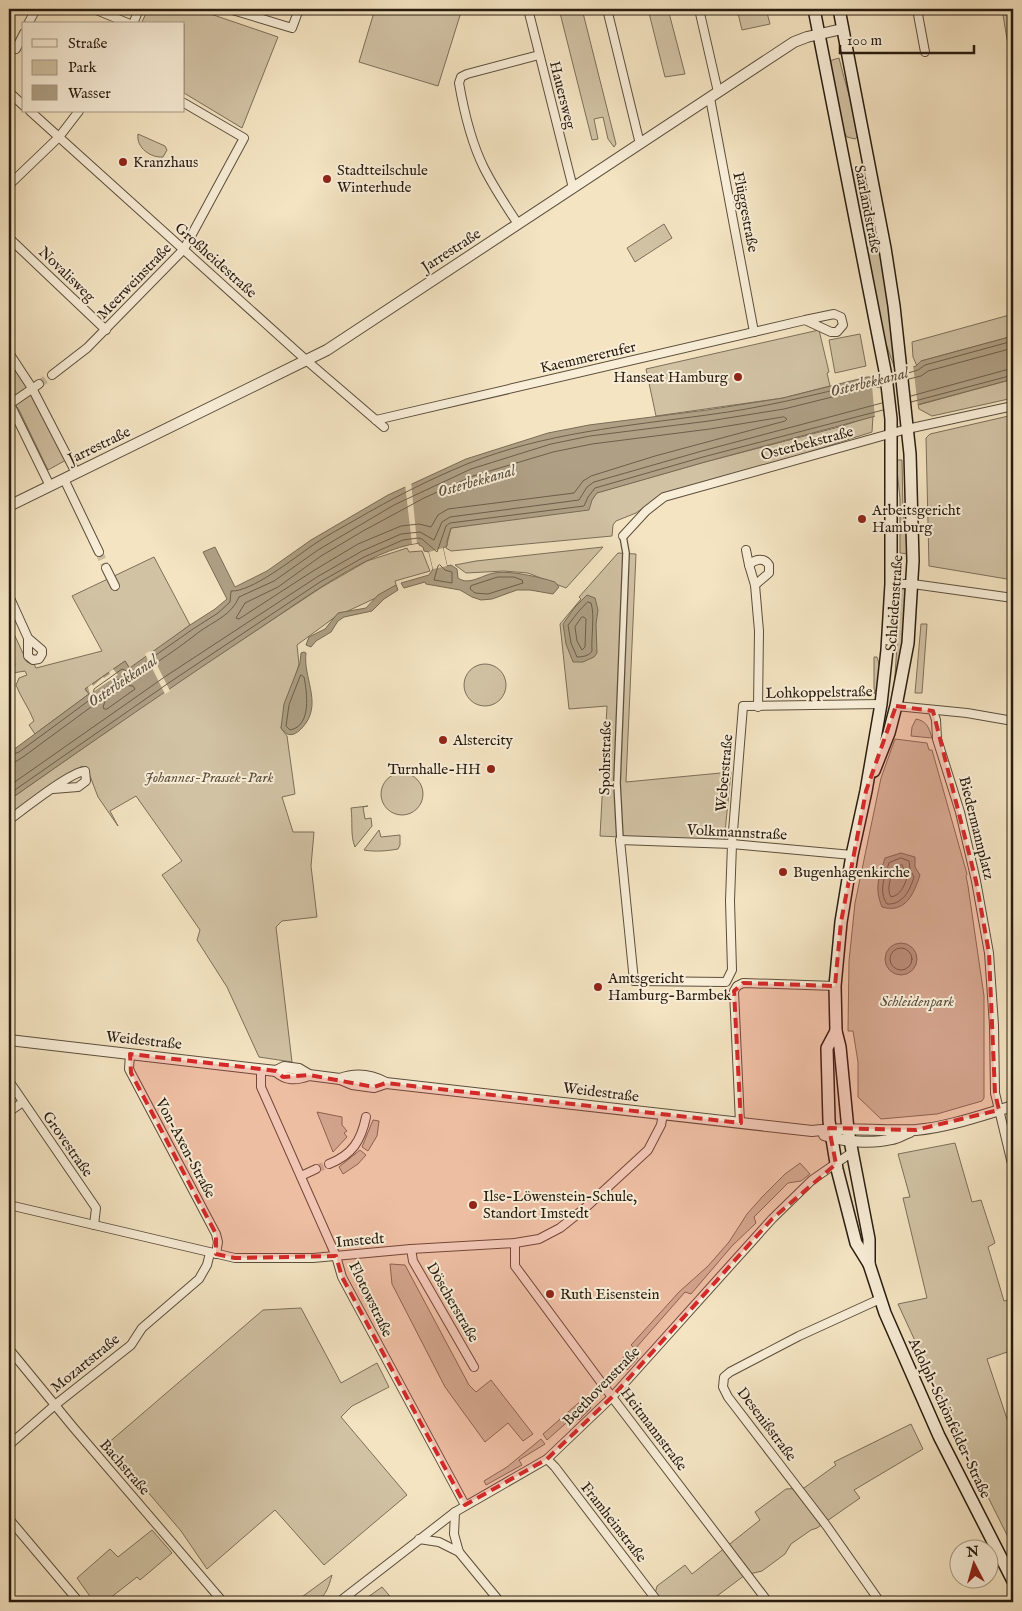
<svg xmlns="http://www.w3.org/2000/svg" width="1022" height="1611" font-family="'IM FELL English',serif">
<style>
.green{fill:#d1c2a4;stroke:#7c6f5a}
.water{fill:#afa085;stroke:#796b56}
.pier{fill:#f4e4c2}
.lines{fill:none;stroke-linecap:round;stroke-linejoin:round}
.shore{stroke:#6c5e4a;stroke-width:1}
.minor-tunnel{stroke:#cbbc9e;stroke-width:8;stroke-dasharray:8 4;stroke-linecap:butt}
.pedestrian-casing{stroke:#5b4e3c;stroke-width:8}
.minor-casing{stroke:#5b4e3c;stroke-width:10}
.tertiary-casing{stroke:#5b4e3c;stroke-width:12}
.secondary-casing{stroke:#281c10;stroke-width:14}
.pedestrian{stroke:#f8edd7;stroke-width:5.5}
.minor{stroke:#f8edd7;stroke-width:8}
.tertiary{stroke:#f8edd7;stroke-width:10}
.secondary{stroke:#f8edd7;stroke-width:11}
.marked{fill:#d62828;fill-opacity:0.2;stroke:#d62828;stroke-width:4;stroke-dasharray:10 6;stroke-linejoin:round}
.poi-dot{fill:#8f2418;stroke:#f8edd7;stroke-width:2}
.labels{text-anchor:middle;stroke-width:4;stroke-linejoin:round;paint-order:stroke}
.street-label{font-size:15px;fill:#281c10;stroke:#f8edd7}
.poi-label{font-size:15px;fill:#281c10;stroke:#f8edd7;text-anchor:start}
.park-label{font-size:15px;font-style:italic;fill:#5b4e3c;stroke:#f8edd7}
.water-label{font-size:16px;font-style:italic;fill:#5e513f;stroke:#f8edd7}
</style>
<rect width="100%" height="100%" fill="#f4e4c2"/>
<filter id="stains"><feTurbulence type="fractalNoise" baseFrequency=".004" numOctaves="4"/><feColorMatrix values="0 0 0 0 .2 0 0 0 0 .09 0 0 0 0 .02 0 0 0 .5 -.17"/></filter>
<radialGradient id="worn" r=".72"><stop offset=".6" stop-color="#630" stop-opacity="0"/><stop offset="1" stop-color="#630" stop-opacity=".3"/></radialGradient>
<g class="green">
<path d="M148 9H196L278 37 242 128 184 93V24H141Z"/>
<path d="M375 9H462L438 86 359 62Z"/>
<path d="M559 9H582L616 144 614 147 608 139 603 117 594 119 598 139 592 140Z"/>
<path d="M648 9H668L685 74 665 77Z"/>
<path d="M737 9H766L770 24 742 30Z"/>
<path d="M1002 9H1011L1013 22V75Z"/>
<path d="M839 58C845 84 854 109 859 135L855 139 847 137 841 127 829 61Z"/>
<path d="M138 134 165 146 167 150 163 157C151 158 136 148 138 134Z"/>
<path d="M861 165 866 168 887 279 897 368 895 369 877 319 850 182 852 170Z"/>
<path d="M664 224 672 238 635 262 627 248Z"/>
<path d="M1013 314V336L921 361 917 366 913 357 912 342Z"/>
<path d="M819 330 829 372 827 373 830 386 783 398 656 416 646 369Z"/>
<path d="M860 334 866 366 835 373 829 340Z"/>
<path d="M9 361 30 392 66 460 48 470 19 410 9 396Z"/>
<path d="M1013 379V398L932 416 919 409 918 405Z"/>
<path d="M1013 415V580L929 566 926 438 930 434Z"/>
<path d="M873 416 872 432 806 453 662 495 636 513 616 521 613 525 612 536 451 551 446 548 451 528 502 520 592 500 596 493 705 462 839 427Z"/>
<path d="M896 460H902L903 510 908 554 900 553V499Z"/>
<path d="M603 547 566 588 528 573 504 571 466 573 455 565 476 561Z"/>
<path d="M407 548 409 552 422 551 430 571 395 581 397 588 335 617 297 645 299 664 281 728 287 736 295 794 282 797 293 832H314L311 866 317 917 282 921 276 927 292 1062 259 1057 227 987 197 940 200 930 162 875 182 861 136 796 110 811 118 826 98 797 90 776 82 766 9 816V800L172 686 322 587 367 561Z"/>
<path d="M618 553 636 554 626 782 731 772 724 842 600 836 607 706 569 709 560 624 581 599 579 597Z"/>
<path d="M154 557 190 625 130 669 125 661 85 689 89 694 35 734 29 725 34 721C29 708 21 698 16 685L19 678 27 675 25 671 13 673 15 664 9 651V623L27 662 34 664 36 668 102 651 72 596Z"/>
<path d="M901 589H907L902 651 894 690 897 646 896 592Z"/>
<path d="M921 624H927L922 693H915Z"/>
<path d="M874 657H877C882 670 880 682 874 694Z"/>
<circle cx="485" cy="685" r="21"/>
<path d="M916 719C927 721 929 728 932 738L911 736 912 727Z"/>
<path d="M895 739 927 743 929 750H932L967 874 966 876 968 886 984 996V1098L982 1101 937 1114 881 1119 858 1097V1062L853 1031H848L849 961 855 903 881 778Z"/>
<circle cx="402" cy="794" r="21"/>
<path d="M368 806 363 807 365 819 371 818 372 826 355 847C350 835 353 822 351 808Z"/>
<path d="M379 830 381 837 400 835V845L398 849C387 851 375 852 364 850Z"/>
<path d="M317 1112 342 1117V1125L347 1131 344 1133 347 1137 333 1152Z"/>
<path d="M373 1120 379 1121 377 1136 368 1151 362 1147Z"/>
<path d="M955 1143 972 1202 981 1200 995 1243 988 1247 1004 1301 1013 1299V1350L987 1359 1013 1437V1547L976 1473 898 1304 927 1298 903 1198 910 1197 898 1154Z"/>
<path d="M360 1150 366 1155 358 1164 343 1174 339 1167Z"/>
<path d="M800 1163 810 1174 801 1181 788 1183 754 1217 756 1223 732 1246 691 1294 685 1292 635 1349 631 1345 679 1292 708 1266 729 1242 747 1214 763 1196 785 1174Z"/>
<path d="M390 1264 405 1265 469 1385 476 1392 491 1380 533 1434 523 1441 508 1423 485 1442 445 1387 392 1284Z"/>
<path d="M301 1308 341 1383 377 1363 389 1387 352 1406 341 1417 407 1495 324 1565 275 1510 207 1569 181 1531 107 1444 263 1310Z"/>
<path d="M629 1350 638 1358 627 1370 619 1363Z"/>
<path d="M583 1399 591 1408 579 1420 574 1416 547 1440 543 1434Z"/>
<path d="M911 1424 923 1449 854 1490 860 1498 817 1528 811 1530 791 1544 785 1554 762 1571 745 1575 709 1602H653L657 1586 685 1565 692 1574 760 1520 755 1512 786 1489 804 1488 836 1465 834 1462Z"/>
<path d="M541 1439 545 1444 519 1460 522 1465 486 1485 484 1481 507 1467Z"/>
<path d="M152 1530 172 1553 140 1580 137 1577 105 1602H94L77 1578 110 1549 118 1557Z"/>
<path d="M332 1575C325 1600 321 1602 295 1602Z"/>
<path d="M382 1587 395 1602H361Z"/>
</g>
<g class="water">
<path d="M1013 336V379L705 462 597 493 592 500 589 510 451 528 447 541V546L443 548 447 566 451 565 457 569 458 578C469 586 482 575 494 573 510 570 539 577 555 582L559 587 553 594 530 590H517L492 599 481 600 472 597 460 590 426 584 425 582 404 588 401 583 429 575 433 569 429 552 424 551 423 547 419 545V543C369 550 305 598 263 626 177 683 93 741 9 800V753L89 694 85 689 125 661 130 669 131 667 190 625 215 609 227 599 203 552 215 547 235 587 267 571 311 540 388 495 466 459 548 433 589 425 707 410 783 398 867 377H875L916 366 921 361Z"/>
<path d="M396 585 398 590 384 599 372 611 344 617 338 621 331 632 316 641 311 647 306 645 309 637 325 629 338 613 366 608 378 595Z"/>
<path d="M587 595 595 598 598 610 596 624 597 653 594 657 583 662H573L566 644 563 624 575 607Z"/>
<path d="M304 652 306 653C303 677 321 701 306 723 303 727 299 732 294 734 288 736 285 733 281 728L284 704 300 663 301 653Z"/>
<path d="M901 853 915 857V867L920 875C914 893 906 914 882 907 874 887 879 878 885 858Z"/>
<circle cx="901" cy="959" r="16"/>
</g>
<g class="pier">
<path d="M913 364 918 408 875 418 871 375Z"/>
<path d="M411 481 417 543 412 544 405 484Z"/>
<path d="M443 548 447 566 433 569 429 552Z"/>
<path d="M150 651 170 691 165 694 145 654Z"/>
<path d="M113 669 118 675 90 694 88 687 92 684 93 686 103 677 104 678 110 674 109 672Z"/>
</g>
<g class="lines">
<g class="shore">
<path d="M908 373 918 370 925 365 1013 341"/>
<path d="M909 379 921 376 928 371 1013 348"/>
<path d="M911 396 1013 368"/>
<path d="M911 402 1013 375"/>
<path d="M784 417 787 419 785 421 655 456 591 476 583 481 574 493 448 509 438 515 431 527 419 524 401 526 358 544 313 571 239 619 236 618 245 603 278 587 321 556 363 531 424 498 473 476 553 452 592 444 710 429Z"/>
<path d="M440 565 445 570 452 572V583L434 580 438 566Z"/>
<path d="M498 577H514L522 580 523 583 488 594 475 593 470 589 471 586Z"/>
<path d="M588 602 591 603C595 615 591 637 592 651 589 656 582 657 577 657L571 643 568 625 579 611Z"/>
<path d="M582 617H584L586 619 585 647 582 650 577 641 575 627Z"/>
<path d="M301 675 304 677C307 692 312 726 290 730L286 726 289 705Z"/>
<path d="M123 685 133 686 135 689 107 709H104L103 707 107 696Z"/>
<path d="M9 756 19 752 91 699 93 696 94 689 122 669 129 672 133 671 193 629 218 613 230 602 231 591C252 592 294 558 313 545 326 536 341 528 355 520 391 499 428 480 467 464 544 433 626 426 707 415 762 408 814 395 867 382L880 381"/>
<path d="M9 763 15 762 23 757 95 704 98 700 100 692 122 677 130 678 136 677C157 662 179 648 199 632 214 621 232 615 239 597L274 581 318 550 394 505 471 469 551 444 590 436 709 421 784 409 868 388 880 387"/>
<path d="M9 786 166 676 317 577 362 551 401 534 420 532 434 540 442 522 450 517 579 500 587 487 594 482 702 451 882 403"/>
<path d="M9 794 170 682 320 582 364 557 403 540 418 538 422 539 437 552 446 526 450 523 584 506 588 497 595 488 703 457 883 410"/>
<path d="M901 858 909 861 910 869 914 877C910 890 903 905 887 904 878 891 885 876 889 863Z"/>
<path d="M902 865 907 878C904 886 901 895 891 897 886 889 891 877 894 868Z"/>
<circle cx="901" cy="959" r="11"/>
</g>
<g class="minor-tunnel">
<path d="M39 384 52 375"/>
<path d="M99 552 106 568"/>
<path d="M316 1169 329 1164"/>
</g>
<g class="pedestrian-casing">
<path id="pedestrian" d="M620 840 617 783 626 553 623 536"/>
</g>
<g class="minor-casing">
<g id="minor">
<path d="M94 9 130 24"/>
<path d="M229 9 292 28 299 9"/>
<path d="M528 9 573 188"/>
<path d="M607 9 640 144"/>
<path d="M699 9 718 92"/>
<path d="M917 9 925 52"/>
<path d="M28 24 36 9"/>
<path d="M133 24 139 9"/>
<path d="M16 49 24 33"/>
<path d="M9 92 24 106"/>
<path d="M710 98 754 332"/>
<path d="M30 111 306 360 384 427"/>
<path d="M9 185 59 137 79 111"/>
<path d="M518 224C506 206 494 188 484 168 471 142 464 112 459 83L461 77 467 74 539 55"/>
<path d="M9 238 106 330"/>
<path d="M9 353 32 388 76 473"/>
<path d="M52 375 87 348 184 249 244 138 184 103"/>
<path d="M9 402 50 486"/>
<path d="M10 404 39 384"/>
<path d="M376 420 805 320 831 332H837L843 325 841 317 834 314 805 320"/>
<path d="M64 479 99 552"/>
<path d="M623 536 646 511 664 497 907 429 1013 406"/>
<path d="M746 550 749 565C755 559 764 557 769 565V573L755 585"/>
<path d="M749 565 755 585 759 631 758 707"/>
<path d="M106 568 115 586"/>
<path d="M891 584H913L1013 598"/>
<path d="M9 596 28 638 42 650V654L39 659 33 660 28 656V638"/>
<path d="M896 706 967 713 1013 721"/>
<path d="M933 711 936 720 937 739 960 812 976 881 989 953 994 1025 995 1093 1013 1168"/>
<path d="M9 820C24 809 70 772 85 771L86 781 78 787 53 789"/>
<path d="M852 855 732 844 620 840 634 981 726 982 732 970 730 901 732 844 743 706 881 704"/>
<path d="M130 1054 129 1069 131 1073 216 1234 218 1242 216 1254"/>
<path d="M261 1069V1087L336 1256 342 1277 465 1505"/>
<path d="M9 1081 96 1208 94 1225"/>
<path d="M10 1111 23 1102"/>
<path d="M740 1123 734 991 737 986 743 983 835 986"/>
<path d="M329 1164C352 1155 361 1141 366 1117"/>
<path d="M301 1176 316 1169"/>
<path d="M9 1205 235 1258H313L411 1249 515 1243 539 1239 560 1228 584 1209 648 1150 661 1125 663 1114"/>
<path d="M515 1243V1266L612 1397 768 1602"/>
<path d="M411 1249 413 1261 474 1367"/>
<path d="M9 1349 73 1427 223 1602"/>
<path d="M9 1445 55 1405 131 1345 142 1328 199 1279 207 1265 210 1253"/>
<path d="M547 1459 555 1467 658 1602"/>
<path d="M455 1512 454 1534 459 1552 500 1602"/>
<path d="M9 1519 79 1602"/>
<path d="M419 1539 439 1542 459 1552"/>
<path d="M339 1602 455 1512 547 1459 612 1397 772 1219 812 1180 851 1153"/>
<path d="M880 1602 826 1525 728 1397 723 1387 724 1377 730 1372 799 1336 880 1299"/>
<path d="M1008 1602 1013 1600"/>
</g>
</g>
<g class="tertiary-casing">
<g id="tertiary">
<path d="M9 506 327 350 794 42 807 37 842 29"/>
<path d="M9 1040 276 1071 284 1067 299 1069 309 1075 340 1079 352 1084 374 1087 386 1083"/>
<path d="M276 1071C286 1080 296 1080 309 1075"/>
<path d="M340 1079C356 1073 371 1075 386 1083L812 1131C846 1126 881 1132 916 1130 949 1127 982 1115 1013 1106"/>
<path d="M824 1135C844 1142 872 1144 892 1139 898 1138 904 1134 910 1132"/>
</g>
</g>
<g class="secondary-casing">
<g id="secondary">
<path d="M814 9 886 376 891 419V584L887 650 881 704 866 791 852 855 841 922 835 986 836 1031 840 1047 848 1130 869 1239V1264"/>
<path d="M839 9 885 248 894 306 910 454 913 561 908 643 896 706 889 733 874 771"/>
<path d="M836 1031 827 1048 829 1121 837 1169 856 1243 869 1264 885 1313 939 1436 1013 1581"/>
</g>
</g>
<use href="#pedestrian" class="pedestrian"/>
<use href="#minor" class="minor"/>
<use href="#tertiary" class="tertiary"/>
<use href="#secondary" class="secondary"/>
</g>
<path class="marked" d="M896 706 933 711 976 881 989 953 995 1093 999 1110 916 1130 829 1128 836 1164 772 1219 612 1397 547 1459 465 1505 342 1277 336 1256 235 1258 216 1254V1234L131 1073 130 1054 261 1069 276 1071 283 1077 309 1075 374 1087 386 1083 741 1123 734 991 743 983 835 986 841 922 866 791Z"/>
<g class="poi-dot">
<circle cx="123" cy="162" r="5"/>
<circle cx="327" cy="179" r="5"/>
<circle cx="738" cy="377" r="5"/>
<circle cx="862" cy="519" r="5"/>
<circle cx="443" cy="740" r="5"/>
<circle cx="491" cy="769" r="5"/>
<circle cx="783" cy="872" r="5"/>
<circle cx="598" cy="987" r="5"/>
<circle cx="473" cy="1205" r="5"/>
<circle cx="550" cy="1294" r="5"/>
</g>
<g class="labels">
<g class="street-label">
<text transform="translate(563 95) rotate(76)" y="5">Hauersweg</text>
<text transform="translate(868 209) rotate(79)" y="5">Saarlandstraße</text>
<text transform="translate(746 212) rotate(79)" y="5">Flüggestraße</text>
<text transform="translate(451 250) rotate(-33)" y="5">Jarrestraße</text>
<text transform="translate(216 260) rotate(42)" y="5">Großheidestraße</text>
<text transform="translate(67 274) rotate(44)" y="5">Novalisweg</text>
<text transform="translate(134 281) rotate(-46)" y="5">Meerweinstraße</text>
<text transform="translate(588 357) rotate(-13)" y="5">Kaemmererufer</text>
<text transform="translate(807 443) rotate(-15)" y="5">Osterbekstraße</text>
<text transform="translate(99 445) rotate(-26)" y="5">Jarrestraße</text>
<text transform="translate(894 603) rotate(-86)" y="5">Schleidenstraße</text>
<text transform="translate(819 692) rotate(-1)" y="5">Lohkoppelstraße</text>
<text transform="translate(605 758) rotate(-89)" y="5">Spohrstraße</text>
<text transform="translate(724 773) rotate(-85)" y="5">Weberstraße</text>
<text transform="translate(977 828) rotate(76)" y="5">Biedermannplatz</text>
<text transform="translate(737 832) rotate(3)" y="5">Volkmannstraße</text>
<text transform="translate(144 1040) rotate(6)" y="5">Weidestraße</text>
<text transform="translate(601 1092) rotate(7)" y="5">Weidestraße</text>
<text transform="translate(68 1144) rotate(55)" y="5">Grovestraße</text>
<text transform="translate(186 1148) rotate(62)" y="5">Von-Axen-Straße</text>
<text transform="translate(360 1240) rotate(-5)" y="5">Imstedt</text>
<text transform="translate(371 1299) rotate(64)" y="5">Flotowstraße</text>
<text transform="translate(453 1302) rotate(60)" y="5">Döscherstraße</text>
<text transform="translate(85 1363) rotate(-39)" y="5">Mozartstraße</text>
<text transform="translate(601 1386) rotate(-46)" y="5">Beethovenstraße</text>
<text transform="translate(950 1418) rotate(65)" y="5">Adolph-Schönfelder-Straße</text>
<text transform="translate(767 1424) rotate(53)" y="5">Desenißstraße</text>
<text transform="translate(654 1429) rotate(53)" y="5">Heitmannstraße</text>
<text transform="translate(125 1467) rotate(49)" y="5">Bachstraße</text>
<text transform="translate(614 1522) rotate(52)" y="5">Framheinstraße</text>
</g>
<g class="poi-label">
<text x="133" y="167">Kranzhaus</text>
<text x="337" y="175">Stadtteilschule<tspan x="337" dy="17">Winterhude</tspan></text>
<text x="728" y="382" text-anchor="end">Hanseat Hamburg</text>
<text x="872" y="515">Arbeitsgericht<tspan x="872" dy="17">Hamburg</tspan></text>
<text x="453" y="745">Alstercity</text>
<text x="481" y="774" text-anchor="end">Turnhalle-HH</text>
<text x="793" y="877">Bugenhagenkirche</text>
<text x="608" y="983">Amtsgericht<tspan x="608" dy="17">Hamburg-Barmbek</tspan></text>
<text x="483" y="1201">Ilse-Löwenstein-Schule,<tspan x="483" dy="17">Standort Imstedt</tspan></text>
<text x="560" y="1299">Ruth Eisenstein</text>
</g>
<g class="park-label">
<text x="209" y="782">Johannes-Prassek-Park</text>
<text x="917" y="1006">Schleidenpark</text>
</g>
<g class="water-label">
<text transform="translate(869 381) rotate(-14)" y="6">Osterbekkanal</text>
<text transform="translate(476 480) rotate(-16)" y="6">Osterbekkanal</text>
<text transform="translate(122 680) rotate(-34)" y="6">Osterbekkanal</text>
</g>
</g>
<rect width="1022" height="1611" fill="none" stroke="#f4e4c2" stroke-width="30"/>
<rect x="10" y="10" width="1002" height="1591" fill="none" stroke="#281c10" stroke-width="2.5"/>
<rect x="15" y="15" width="992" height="1581" fill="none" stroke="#281c10"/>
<rect x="22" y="22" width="162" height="90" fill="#f8edd7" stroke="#a59987"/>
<rect x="32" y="39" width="25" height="8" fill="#f8edd7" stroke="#a59987"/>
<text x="68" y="48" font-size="15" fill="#281c10">Straße</text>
<rect x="32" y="60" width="25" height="15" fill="#d1c2a4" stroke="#a59987"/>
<text x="68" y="72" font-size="15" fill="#281c10">Park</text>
<rect x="32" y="85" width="25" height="15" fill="#afa085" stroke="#a59987"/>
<text x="68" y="98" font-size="15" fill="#281c10">Wasser</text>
<g transform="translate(974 1564) rotate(354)"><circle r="24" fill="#f8edd7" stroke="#a59987"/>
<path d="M0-4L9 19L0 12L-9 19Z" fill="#8f2418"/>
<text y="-8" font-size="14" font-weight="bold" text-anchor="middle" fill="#281c10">N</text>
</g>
<path d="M840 45v8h134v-8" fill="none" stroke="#281c10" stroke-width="2.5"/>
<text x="847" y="45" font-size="15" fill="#281c10" stroke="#f8edd7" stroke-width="4" paint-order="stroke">100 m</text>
<rect width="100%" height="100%" filter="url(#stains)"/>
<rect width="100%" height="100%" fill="url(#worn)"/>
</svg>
